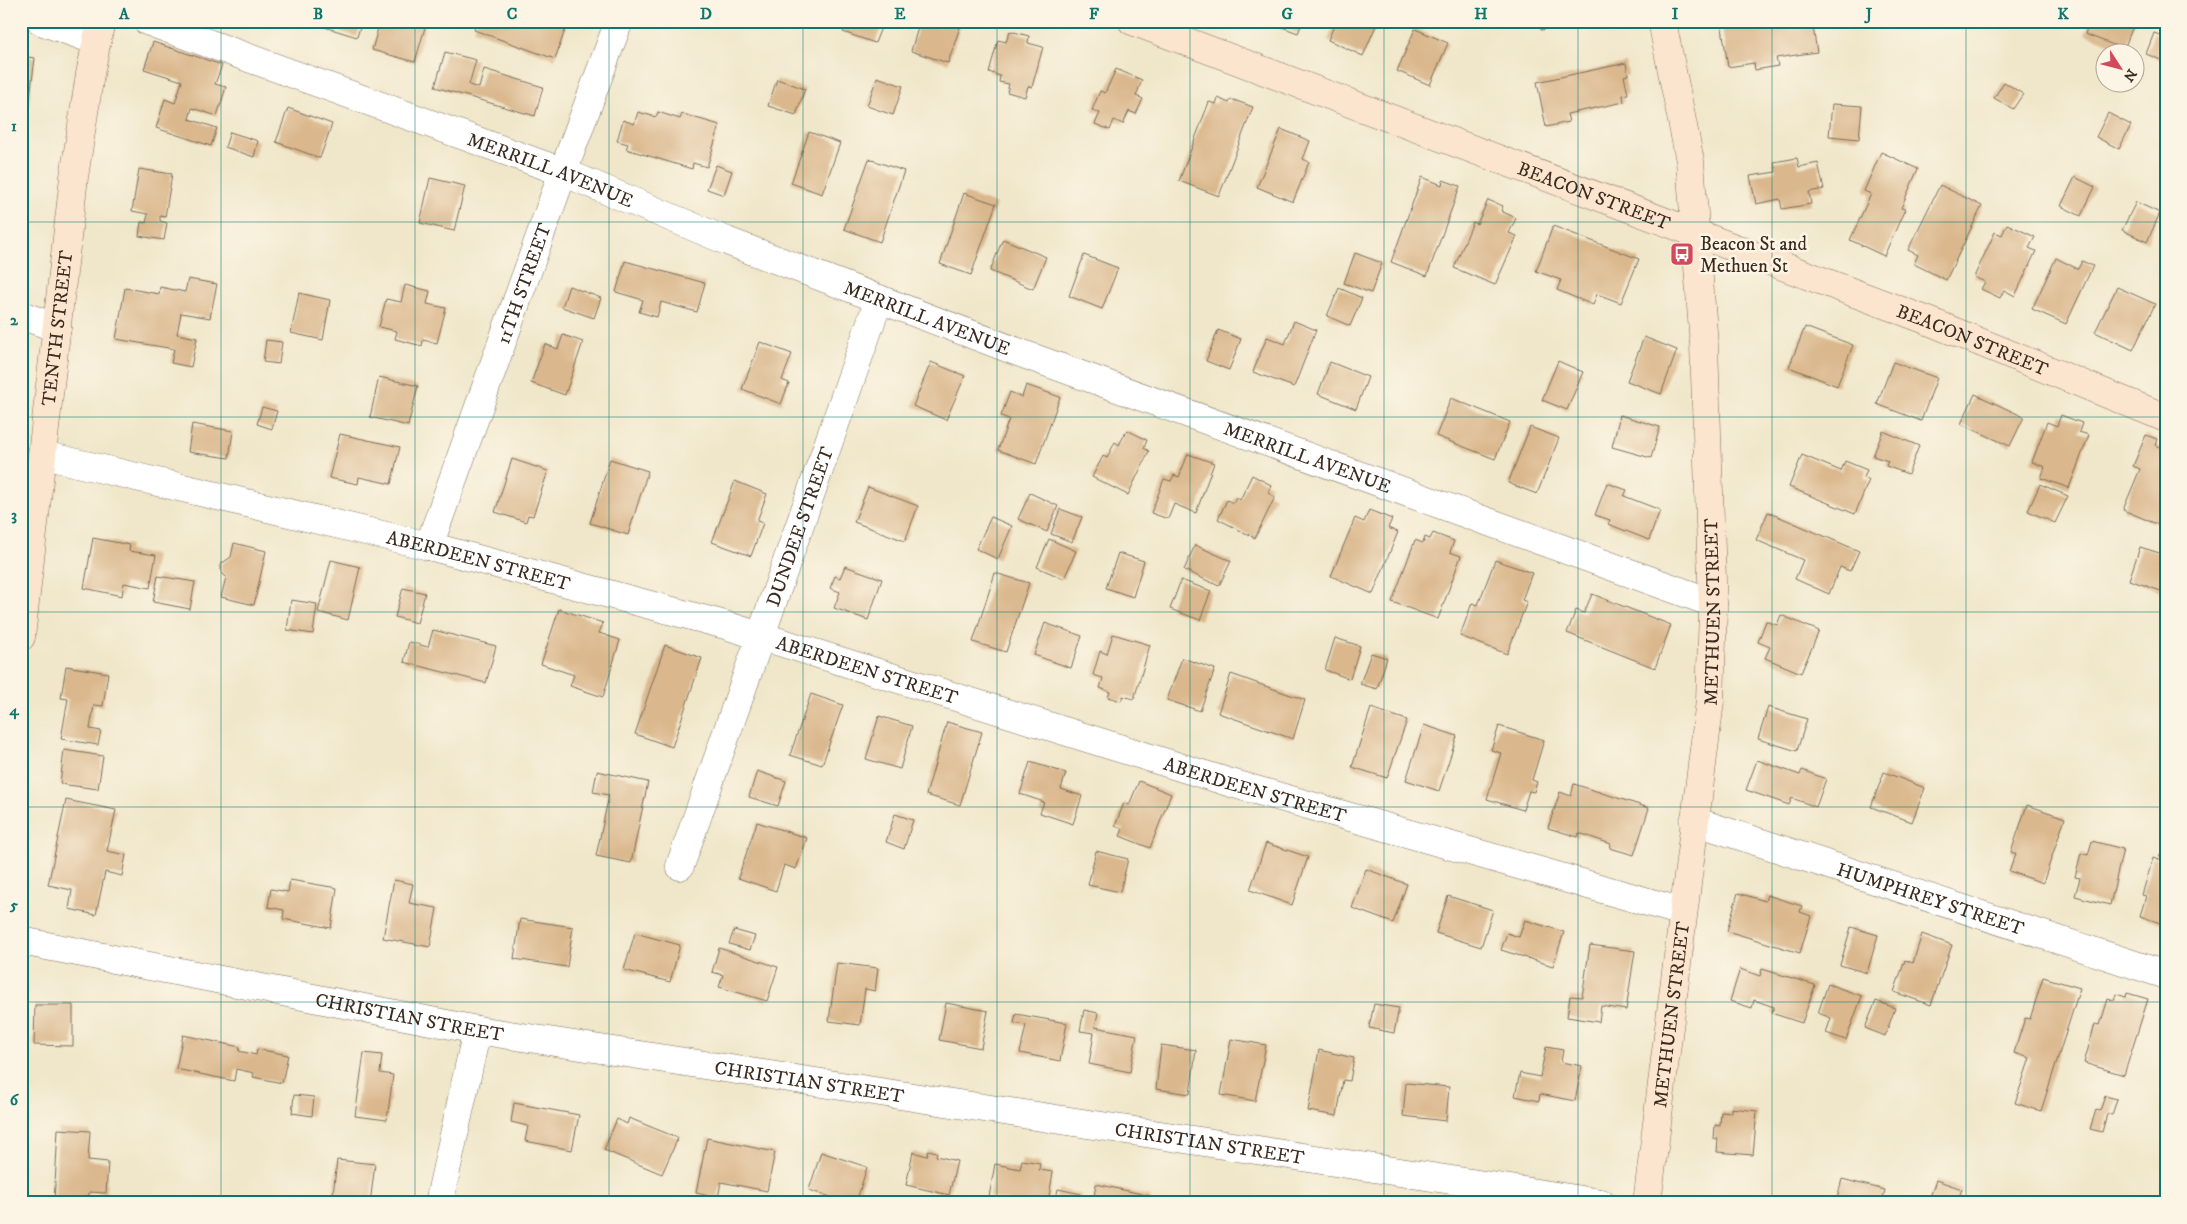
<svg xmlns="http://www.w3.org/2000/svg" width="2187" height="1224" font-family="'IM FELL DW Pica',serif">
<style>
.building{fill:#dab78c}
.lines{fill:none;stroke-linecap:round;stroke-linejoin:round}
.street-casing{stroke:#7a6c5a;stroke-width:29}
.secondary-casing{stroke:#7a6c5a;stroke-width:29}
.street{stroke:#fff;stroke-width:28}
.secondary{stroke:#fbe5cf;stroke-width:28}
.grid{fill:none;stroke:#0f766e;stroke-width:1;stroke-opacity:0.55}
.labels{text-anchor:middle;stroke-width:5;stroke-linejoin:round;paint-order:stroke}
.street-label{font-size:19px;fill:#3b2a1e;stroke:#fcf5e5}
.poi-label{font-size:19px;fill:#3b2a1e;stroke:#fcf5e5;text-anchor:start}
.neatline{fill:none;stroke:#0f766e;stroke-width:2}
.grid-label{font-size:16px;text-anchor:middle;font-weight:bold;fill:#0f766e}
</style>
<rect width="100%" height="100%" fill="#fcf5e5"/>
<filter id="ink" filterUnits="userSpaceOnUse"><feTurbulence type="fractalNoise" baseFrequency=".02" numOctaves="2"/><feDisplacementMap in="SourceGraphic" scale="10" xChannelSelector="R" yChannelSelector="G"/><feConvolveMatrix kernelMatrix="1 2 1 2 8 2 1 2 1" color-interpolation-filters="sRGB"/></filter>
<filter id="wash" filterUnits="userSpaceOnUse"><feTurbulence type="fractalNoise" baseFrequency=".0096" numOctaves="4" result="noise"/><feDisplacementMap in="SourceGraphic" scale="20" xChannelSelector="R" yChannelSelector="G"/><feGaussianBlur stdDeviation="1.12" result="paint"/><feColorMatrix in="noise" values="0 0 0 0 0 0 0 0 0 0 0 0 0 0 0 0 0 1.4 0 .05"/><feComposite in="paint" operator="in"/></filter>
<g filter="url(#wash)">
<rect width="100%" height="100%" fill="#f0e7ca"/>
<g id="blocks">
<g class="building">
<path d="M305 21H362L357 37Z"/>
<path d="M380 21H417L426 24 415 62 372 50Z"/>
<path d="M477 21H551L566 27 555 59 474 30Z"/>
<path d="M847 21H890L888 28 882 25 875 43 843 32Z"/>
<path d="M920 21H962L948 63 911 51Z"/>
<path d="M1265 21H1303L1298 33Z"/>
<path d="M1336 21H1378L1363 56 1328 40Z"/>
<path d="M1539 21H1581V22L1541 30Z"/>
<path d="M1721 21H1812L1817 52 1776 58 1778 66 1755 70 1754 63 1728 67Z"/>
<path d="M2090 21H2135L2124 49 2085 34Z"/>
<path d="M2166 21V62L2146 54 2154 33 2160 35Z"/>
<path d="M1415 29 1448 43 1430 85 1397 71Z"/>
<path d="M1010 31 1029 36 1028 43 1043 47 1032 87 1028 86 1025 97 1007 92 1009 84 999 82 1000 76 989 72 998 40 1006 42Z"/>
<path d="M153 42 222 65 215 84 226 87 217 116 192 108 189 119 217 128 211 146 156 128 165 99 175 103 182 81 144 69Z"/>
<path d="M445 52 476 60 469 85 479 88 484 69 543 87 535 116 435 87Z"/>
<path d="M21 56 35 58 24 142H21Z"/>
<path d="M1626 63 1628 75 1624 76 1628 94 1623 95 1624 102 1567 114 1569 122 1546 127 1537 82Z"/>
<path d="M1116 69 1142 80 1136 96 1143 99 1136 114 1129 111 1123 124 1114 120 1110 130 1095 124 1100 113 1092 110 1100 91 1105 93Z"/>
<path d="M877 77 903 86 893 115 867 106Z"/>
<path d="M777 79 805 89 796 115 768 106Z"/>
<path d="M2004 82 2023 94 2013 109 1994 98Z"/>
<path d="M1218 98 1229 103 1231 99 1253 107 1219 196 1179 181 1209 102 1216 104Z"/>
<path d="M1832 104 1862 106 1859 139 1829 136Z"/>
<path d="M288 108 332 124 320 158 276 142Z"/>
<path d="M638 112 656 117 658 112 680 119 682 114 720 125 707 167 693 163 692 169 626 149 628 144 617 141 623 120 634 124Z"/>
<path d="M2108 113 2131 125 2119 149 2096 137Z"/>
<path d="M1281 129 1310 141 1303 159 1309 162 1293 202 1257 187Z"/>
<path d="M230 132 258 141 254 157 225 147Z"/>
<path d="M809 132 840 143 822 194 791 183Z"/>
<path d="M1881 152 1918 169 1901 208 1905 209 1884 256 1850 240 1871 194 1864 191Z"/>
<path d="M1797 158 1799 167 1818 163 1824 189 1809 192 1811 204 1782 209 1780 199 1756 204 1750 176 1776 172 1774 162Z"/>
<path d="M869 159 904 171 880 242 844 229Z"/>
<path d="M716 165 732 171 724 195 707 189Z"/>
<path d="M139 169 172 174 165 217 160 216V221L167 223 164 240 139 236 141 222 146 223 148 214 132 211Z"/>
<path d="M1422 177 1442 185 1443 180 1460 186 1427 276 1391 262Z"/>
<path d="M2075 177 2095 187 2081 216 2061 206Z"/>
<path d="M430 178 465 186 454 231 420 223Z"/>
<path d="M1940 185 1982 206 1946 280 1914 264 1918 255 1908 250Z"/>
<path d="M964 193 996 204 971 275 940 264Z"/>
<path d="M1488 200 1503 206 1501 211 1516 218 1509 233 1517 236 1495 285 1454 268 1473 222 1477 224Z"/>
<path d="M2136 202 2160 213 2147 242 2122 230Z"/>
<path d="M2007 224 2035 237 2029 248 2036 251 2015 296 2004 290 2000 298 1981 289 1985 282 1974 277 1995 232 2002 235Z"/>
<path d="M1553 226 1639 259 1621 303 1597 294 1593 305 1557 290 1561 280 1536 271Z"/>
<path d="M1003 239 1046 257 1033 289 990 271Z"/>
<path d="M1355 253 1382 263 1371 293 1344 283Z"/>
<path d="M1084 255 1118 268 1102 309 1069 296Z"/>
<path d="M2056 258 2078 269 2082 261 2093 266 2066 324 2032 309Z"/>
<path d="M625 261 705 283 697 312 661 302 657 317 639 312 643 300 616 292Z"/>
<path d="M188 279 217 284 210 318 181 313 177 334 197 338 191 367 171 363 174 349 116 339 125 288 159 294 160 287 185 292Z"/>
<path d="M405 285 430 291 427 304 446 308 437 343 423 340 422 346 395 339 397 331 379 327 386 299 401 302Z"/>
<path d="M569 286 601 298 594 318 562 307Z"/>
<path d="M2117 287 2155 304 2133 350 2095 332Z"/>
<path d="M1339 288 1362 298 1350 326 1327 316Z"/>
<path d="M299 293 330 300 323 340 291 333Z"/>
<path d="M1294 321 1316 330 1294 387 1253 372 1267 337 1285 344Z"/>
<path d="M1805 327 1853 345 1837 386 1789 367Z"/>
<path d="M1218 330 1241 339 1229 370 1206 361Z"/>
<path d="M563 335 583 342 565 395 531 383 545 344 558 349Z"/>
<path d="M1644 337 1677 350 1661 394 1627 381Z"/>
<path d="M266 340 282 342 279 364 263 362Z"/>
<path d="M760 342 792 354 782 380 789 383 781 404 742 389Z"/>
<path d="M1558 361 1583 372 1567 410 1542 400Z"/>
<path d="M931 362 965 376 946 420 913 406Z"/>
<path d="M1330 362 1368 377 1356 409 1318 394Z"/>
<path d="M1893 362 1937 378 1921 421 1877 404Z"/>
<path d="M379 377 418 386 408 426 370 417Z"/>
<path d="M1026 385 1060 397 1036 464 998 450 1009 419 1001 416 1010 392 1022 397Z"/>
<path d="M1975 394 2024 417 2010 446 1961 424Z"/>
<path d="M1451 398 1510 422 1495 459 1436 436Z"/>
<path d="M262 407 277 411 272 429 257 424Z"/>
<path d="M1620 415 1660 427 1651 458 1612 447Z"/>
<path d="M2061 415 2082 423 2079 432 2089 435 2069 488 2041 478 2045 467 2032 462 2047 422 2057 426Z"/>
<path d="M192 424 233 431 229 458 188 452Z"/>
<path d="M1530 427 1559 438 1537 494 1508 483Z"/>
<path d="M1127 430 1147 440 1144 448 1149 451 1128 495 1092 477 1103 456 1107 458 1115 442 1119 445Z"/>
<path d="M1883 431 1919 446 1908 474 1886 466 1888 461 1873 456Z"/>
<path d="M340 434 400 447 391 484 359 477 358 484 329 478Z"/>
<path d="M2146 435 2157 439 2155 445 2166 450V508L2159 525 2123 510 2140 469 2133 466Z"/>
<path d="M1188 454 1214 463 1196 513 1174 504 1168 519 1151 513 1164 479 1171 481 1174 475 1179 477Z"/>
<path d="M1802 455 1841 471 1845 461 1867 470 1864 478 1869 480 1855 514 1789 487Z"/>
<path d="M512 459 548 471 533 516 528 515 526 522 495 512Z"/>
<path d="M610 459 648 471 628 535 590 523Z"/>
<path d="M1252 475 1271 485 1268 493 1275 497 1255 538 1218 519 1227 500 1233 503 1236 497 1240 500Z"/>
<path d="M735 481 767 494 757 521 763 523 751 556 712 542Z"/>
<path d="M1607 483 1627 490 1624 496 1660 510 1649 540 1608 524 1610 520 1595 515Z"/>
<path d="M2040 484 2068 496 2055 523 2028 511Z"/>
<path d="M868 487 918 506 905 541 854 522Z"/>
<path d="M1030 493 1058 506 1047 532 1018 519Z"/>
<path d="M1060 509 1082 517 1072 542 1051 534Z"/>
<path d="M1369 510 1392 519 1388 528 1398 532 1373 594 1331 576 1355 518 1364 522Z"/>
<path d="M1768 512 1859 551 1850 571 1840 567 1829 594 1795 579 1803 560 1756 540Z"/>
<path d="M991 517 1012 526 998 559 976 549Z"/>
<path d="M1433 533 1454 541 1450 552 1461 556 1438 619 1392 602 1415 540 1423 543 1425 537 1430 539Z"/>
<path d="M93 538 130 545 129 551 156 555 150 588 124 583 122 596 84 588Z"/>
<path d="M1049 539 1076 551 1064 579 1037 567Z"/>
<path d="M234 543 266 551 254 605 221 597 226 577 221 572V564L231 557Z"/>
<path d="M1195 545 1231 561 1219 586 1184 570Z"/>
<path d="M2140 547 2166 555V576L2161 591 2129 580Z"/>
<path d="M1118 553 1144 561 1133 597 1106 588Z"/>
<path d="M331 560 360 567 348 620 318 612Z"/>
<path d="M1495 560 1532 573 1522 600 1527 602 1507 654 1460 636 1472 603 1478 605Z"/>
<path d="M845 566 882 579 868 620 834 608 840 592 830 588 835 576 840 578Z"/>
<path d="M995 573 1029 583 1006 652 973 642Z"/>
<path d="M158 576 195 582 190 609 153 602Z"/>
<path d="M1181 580 1211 591 1200 620 1170 609Z"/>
<path d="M403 588 425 593 417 623 395 617Z"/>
<path d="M1592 594 1671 625 1655 668 1567 633 1576 610 1584 613Z"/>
<path d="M291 600 317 604 313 634 287 630Z"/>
<path d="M559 609 603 623 599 633 620 640 603 697 570 686 574 675 541 664Z"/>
<path d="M1781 615 1819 631 1801 673 1765 658 1770 647 1758 642 1766 621 1777 625Z"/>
<path d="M1045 623 1082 636 1071 668 1034 655Z"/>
<path d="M433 630 496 646 486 683 404 662 409 642 428 647Z"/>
<path d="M1113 634 1150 645 1134 699 1123 696 1121 701 1108 697 1110 692 1100 688 1103 678 1093 675 1100 651 1107 654Z"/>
<path d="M1335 638 1360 646 1350 679 1325 670Z"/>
<path d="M665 645 702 658 672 747 635 734Z"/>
<path d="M1371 653 1387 658 1377 689 1360 684Z"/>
<path d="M1182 658 1215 669 1200 711 1167 700Z"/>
<path d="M66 666 108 673 103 706 94 705 90 729 101 731 98 745 61 739 68 699 61 698Z"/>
<path d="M1231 674 1305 700 1293 739 1218 713Z"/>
<path d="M811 694 843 705 822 765 790 755Z"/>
<path d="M1768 707 1807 719 1797 751 1758 739Z"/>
<path d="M1371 708 1407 720 1387 778 1352 767Z"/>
<path d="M879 716 912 726 900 769 866 759Z"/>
<path d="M947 722 982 732 960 805 926 795Z"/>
<path d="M1424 725 1457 736 1439 791 1406 780Z"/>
<path d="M1499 726 1544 740 1532 780 1537 782 1534 792 1529 791 1523 810 1487 799 1501 753 1491 750Z"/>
<path d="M64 750 103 756 98 789 60 784Z"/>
<path d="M1757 760 1800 775 1802 770 1826 779 1816 807 1792 798 1789 805 1746 790Z"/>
<path d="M1030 762 1066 773 1061 789 1082 796 1073 824 1040 813 1044 802 1020 794Z"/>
<path d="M597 771 648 782 631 863 596 856 609 795 593 792Z"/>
<path d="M757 771 786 781 778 806 749 797Z"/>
<path d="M1884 772 1925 788 1912 822 1871 807Z"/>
<path d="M1139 781 1171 794 1150 848 1120 836 1123 829 1115 826 1124 803 1129 805Z"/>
<path d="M1574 784 1649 808 1634 855 1610 848 1611 844 1579 833 1578 837 1548 828 1560 792 1571 796Z"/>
<path d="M66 800 116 810 107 851 126 855 122 876 105 872 96 915 69 909 72 890 48 885Z"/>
<path d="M2027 805 2065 818 2043 883 2009 871 2016 854 2011 852Z"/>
<path d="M895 814 913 820 904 849 886 842Z"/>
<path d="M757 822 807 838 796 869 784 865 776 891 738 878Z"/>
<path d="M2092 841 2123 849 2110 905 2075 896 2080 878 2075 877 2081 853 2088 855Z"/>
<path d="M1266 843 1308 857 1292 905 1250 890Z"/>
<path d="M1096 851 1128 859 1120 892 1088 885Z"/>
<path d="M2160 855 2166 857V925L2140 916 2146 896 2142 895 2153 858 2158 860Z"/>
<path d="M1366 869 1407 884 1393 923 1352 908Z"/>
<path d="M290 880 337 888 331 928 283 919 284 910 268 907 271 889 288 892Z"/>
<path d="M394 880 413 884 409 903 437 908 430 947 383 938Z"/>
<path d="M1738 893 1765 901 1767 895 1802 906 1800 912 1811 916 1800 953 1727 931Z"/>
<path d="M1448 896 1493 910 1481 947 1436 933Z"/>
<path d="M520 919 573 927 567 967 514 959Z"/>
<path d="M1525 920 1564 932 1553 966 1501 950 1507 933 1519 937Z"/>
<path d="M1851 927 1878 935 1867 973 1840 965Z"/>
<path d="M734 930 755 936 750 950 729 944Z"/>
<path d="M635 933 680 945 670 982 624 970Z"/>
<path d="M1922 934 1952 945 1931 1005 1894 992 1905 960 1913 963Z"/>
<path d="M1590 945 1635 951 1626 1010 1601 1006 1599 1022 1567 1017 1570 996 1582 997Z"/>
<path d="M719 948 778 967 767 1001 719 987 723 975 712 972Z"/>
<path d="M837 963 878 968 875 991 865 989 860 1025 829 1021Z"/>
<path d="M1740 969 1760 976 1762 969 1815 985 1802 1023 1771 1013 1774 1007 1754 1000 1752 1008 1730 1001Z"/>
<path d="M2043 977 2080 988 2041 1111 2015 1103 2030 1058 2014 1053 2025 1018 2030 1019Z"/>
<path d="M1828 984 1862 996 1846 1040 1826 1033 1831 1018 1818 1013Z"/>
<path d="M2127 993 2148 999 2124 1075 2084 1063 2095 1024 2100 1025 2108 999 2114 1000 2116 994 2126 997Z"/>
<path d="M1876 1001 1895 1008 1885 1036 1865 1028Z"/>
<path d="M946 1003 988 1011 981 1048 939 1040Z"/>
<path d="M1374 1004 1399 1008 1394 1033 1369 1028Z"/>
<path d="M35 1005H73V1046L34 1045Z"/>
<path d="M1084 1010 1098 1013 1095 1027 1137 1035 1130 1072 1089 1064 1094 1033 1080 1031Z"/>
<path d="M1016 1014 1067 1023 1060 1061 1020 1053 1026 1025 1014 1023Z"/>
<path d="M183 1035 240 1047 239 1051 256 1055 257 1049 288 1055 282 1083 253 1077 254 1073 236 1069 234 1081 176 1069Z"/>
<path d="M1231 1039 1266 1045 1255 1101 1221 1095Z"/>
<path d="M1161 1045 1196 1050 1190 1094 1156 1089Z"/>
<path d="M1546 1047 1563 1050 1561 1062 1582 1066 1575 1101 1540 1094 1539 1101 1515 1096 1520 1073 1540 1077Z"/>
<path d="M1319 1050 1354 1058 1350 1081 1343 1080 1337 1116 1308 1111Z"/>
<path d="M364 1053 382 1055 380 1073 393 1075 387 1120 355 1116Z"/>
<path d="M1406 1083 1449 1087 1446 1121 1403 1116Z"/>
<path d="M294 1095 314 1097 312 1116 292 1113Z"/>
<path d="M2105 1096 2117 1099 2112 1115 2107 1114 2102 1132 2090 1129 2096 1110 2100 1111Z"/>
<path d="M514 1103 579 1115 572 1150 525 1141 528 1126 511 1122Z"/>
<path d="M1731 1108 1757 1111 1753 1155 1717 1152 1718 1139H1714L1715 1125 1720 1126 1721 1112 1731 1113Z"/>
<path d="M629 1118 678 1138 662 1174 604 1150 617 1119 627 1124Z"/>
<path d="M58 1129 90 1131 88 1160 108 1162 106 1193 89 1192 88 1203H54Z"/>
<path d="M707 1138 775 1152 767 1191 721 1182 718 1198 696 1193Z"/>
<path d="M928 1150 937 1152 936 1156 957 1161 949 1195 906 1185 913 1152 927 1156Z"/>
<path d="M821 1152 867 1167 856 1203H849L809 1190Z"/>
<path d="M337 1160 375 1164 370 1203H332Z"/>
<path d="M1022 1160 1040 1163 1039 1170 1053 1172 1048 1203H1017L989 1197 995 1164 1020 1169Z"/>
<path d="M1842 1179 1885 1190 1882 1203H1836Z"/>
<path d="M1936 1180 1962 1189 1957 1203H1928Z"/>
<path d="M1096 1184 1151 1196 1149 1203H1093Z"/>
<path d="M1058 1189 1081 1194 1079 1203H1055Z"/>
<path d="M500 1198 520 1202V1203H499Z"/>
<path d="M1211 1198 1229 1202V1203H1210Z"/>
</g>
</g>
</g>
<g filter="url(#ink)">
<use href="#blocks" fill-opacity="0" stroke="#7a6c5a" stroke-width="1"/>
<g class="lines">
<g class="street-casing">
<g id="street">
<path d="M41 21 97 41"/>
<path id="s1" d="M147 21 563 172 727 241 1023 354 1713 603"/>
<path d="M21 315 57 328"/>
<path id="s2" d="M43 455 429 546 725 625 1231 783 1683 912"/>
<path id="s3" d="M429 546 563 172 619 21"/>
<path id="s4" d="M1694 821 2166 975"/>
<path id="s5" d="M680 866 879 299"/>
<path id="s6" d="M21 941 477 1030 1601 1203"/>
<path d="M439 1203 477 1030"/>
</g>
</g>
<g class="secondary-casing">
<g id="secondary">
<path id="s7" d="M1132 21 1926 320 2166 418"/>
<path id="s8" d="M21 637 74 177 90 74 101 21"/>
<path id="s9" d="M1647 1203 1710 701 1713 609 1704 345 1690 161 1662 21"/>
</g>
</g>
<use href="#street" class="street"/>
<use href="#secondary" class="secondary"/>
</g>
</g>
<path class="grid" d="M221 21V1203M415 21V1203M609 21V1203M803 21V1203M997 21V1203M1190 21V1203M1384 21V1203M1578 21V1203M1772 21V1203M1966 21V1203M21 222H2166M21 417H2166M21 612H2166M21 807H2166M21 1002H2166"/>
<defs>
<g id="bus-square" transform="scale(1.25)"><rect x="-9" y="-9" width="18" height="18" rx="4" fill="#d1495b" stroke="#fcf5e5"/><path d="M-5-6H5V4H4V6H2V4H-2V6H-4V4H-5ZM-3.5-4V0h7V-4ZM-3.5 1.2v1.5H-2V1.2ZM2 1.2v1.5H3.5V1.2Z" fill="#fff"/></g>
</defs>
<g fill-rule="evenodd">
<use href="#bus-square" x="1682" y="254"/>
</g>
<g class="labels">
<g class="street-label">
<text dy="7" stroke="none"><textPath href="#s1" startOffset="430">MERRILL AVENUE</textPath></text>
<text dy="7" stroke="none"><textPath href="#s7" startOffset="494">BEACON STREET</textPath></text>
<text dy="7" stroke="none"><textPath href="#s3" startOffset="279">11TH STREET</textPath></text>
<text dy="7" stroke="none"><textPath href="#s1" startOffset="835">MERRILL AVENUE</textPath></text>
<text dy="7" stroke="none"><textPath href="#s8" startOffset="311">TENTH STREET</textPath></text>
<text dy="7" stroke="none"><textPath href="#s7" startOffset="899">BEACON STREET</textPath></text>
<text dy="7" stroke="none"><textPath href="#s1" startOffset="1240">MERRILL AVENUE</textPath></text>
<text dy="7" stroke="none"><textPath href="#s5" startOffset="360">DUNDEE STREET</textPath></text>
<text dy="7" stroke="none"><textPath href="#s2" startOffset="448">ABERDEEN STREET</textPath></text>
<text dy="7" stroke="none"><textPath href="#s9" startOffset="595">METHUEN STREET</textPath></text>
<text dy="7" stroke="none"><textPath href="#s2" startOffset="852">ABERDEEN STREET</textPath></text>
<text dy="7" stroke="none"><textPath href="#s2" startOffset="1258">ABERDEEN STREET</textPath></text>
<text dy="7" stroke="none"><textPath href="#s4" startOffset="249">HUMPHREY STREET</textPath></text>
<text dy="7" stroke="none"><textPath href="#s9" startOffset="190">METHUEN STREET</textPath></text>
<text dy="7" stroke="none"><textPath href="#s6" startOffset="396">CHRISTIAN STREET</textPath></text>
<text dy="7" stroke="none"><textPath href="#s6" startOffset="801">CHRISTIAN STREET</textPath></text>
<text dy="7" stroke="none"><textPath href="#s6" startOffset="1206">CHRISTIAN STREET</textPath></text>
</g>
<g class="poi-label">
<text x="1700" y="250">Beacon St and<tspan x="1700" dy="22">Methuen St</tspan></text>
</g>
</g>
<rect width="2187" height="1224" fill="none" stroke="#fcf5e5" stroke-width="55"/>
<g transform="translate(2120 68) rotate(126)"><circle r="24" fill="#fcf5e5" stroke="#afa495"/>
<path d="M0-4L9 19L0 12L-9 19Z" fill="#d1495b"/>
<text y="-8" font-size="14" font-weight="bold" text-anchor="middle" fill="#3b2a1e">N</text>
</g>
<rect x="28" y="28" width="2132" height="1168" class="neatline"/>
<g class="grid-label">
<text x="124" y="19">A</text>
<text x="318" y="19">B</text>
<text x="512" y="19">C</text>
<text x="706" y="19">D</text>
<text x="900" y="19">E</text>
<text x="1094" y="19">F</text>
<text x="1287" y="19">G</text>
<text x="1481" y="19">H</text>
<text x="1675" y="19">I</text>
<text x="1869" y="19">J</text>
<text x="2063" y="19">K</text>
<text x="14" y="131">1</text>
<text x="14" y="325">2</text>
<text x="14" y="520">3</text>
<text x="14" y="715">4</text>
<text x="14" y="910">5</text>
<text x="14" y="1105">6</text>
</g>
</svg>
